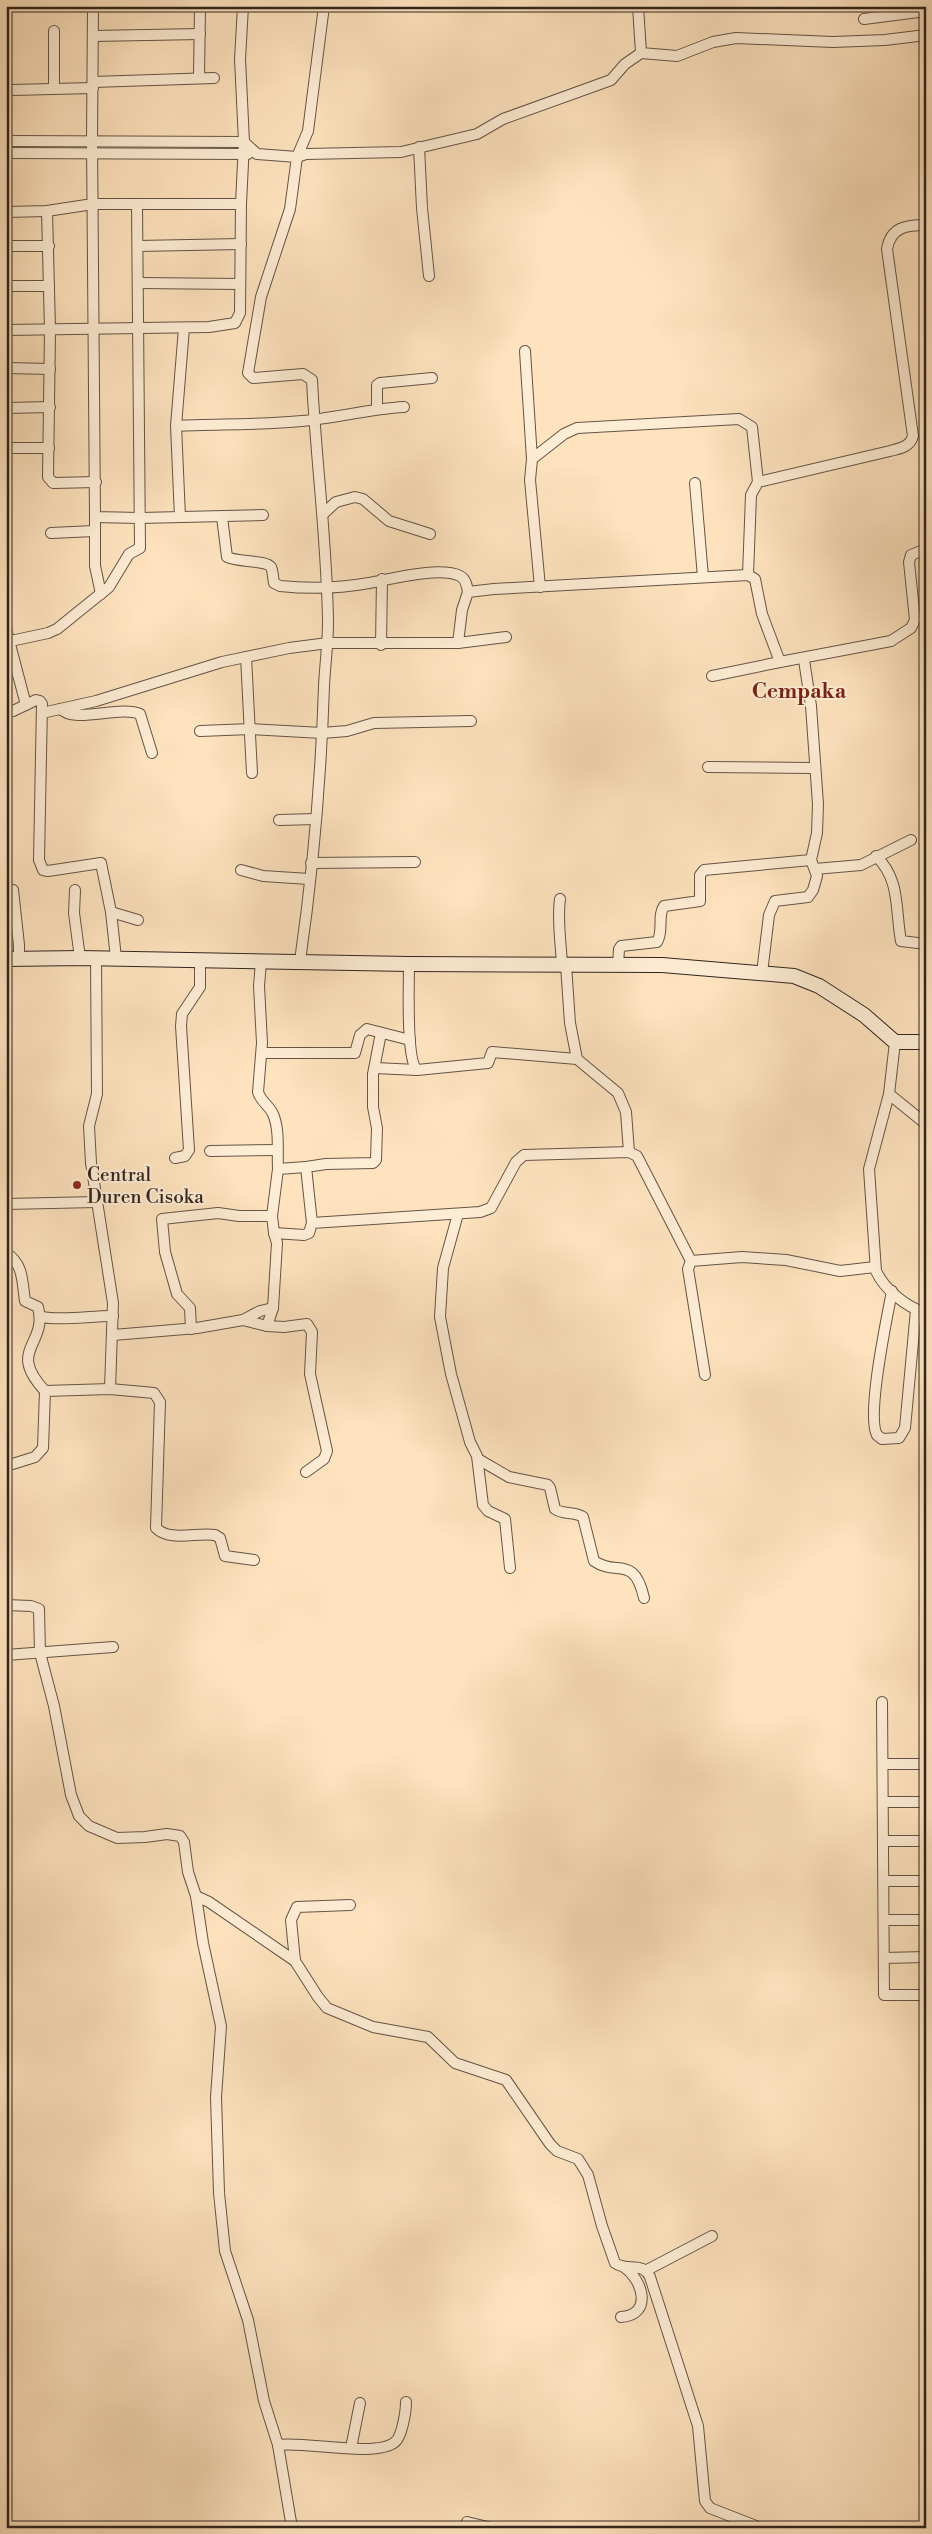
<svg xmlns="http://www.w3.org/2000/svg" width="932" height="2534" font-family="'Libre Bodoni',serif">
<style>
.lines{fill:none;stroke-linecap:round;stroke-linejoin:round}
.street-casing{stroke:#645447;stroke-width:12}
.secondary-casing{stroke:#31241f;stroke-width:16}
.street{stroke:#feedd5;stroke-width:10}
.secondary{stroke:#feedd5;stroke-width:14}
.poi-dot{fill:#8f2418;stroke:#feedd5;stroke-width:2}
.labels{text-anchor:middle;stroke-width:4;stroke-linejoin:round;paint-order:stroke}
.poi-label{font-size:19px;fill:#31241f;stroke:#feedd5;text-anchor:start}
.quarter-label{font-size:21px;font-weight:bold;fill:#7a1f14;stroke:#feedd5}
</style>
<rect width="100%" height="100%" fill="#fee3be"/>
<filter id="stains"><feTurbulence type="fractalNoise" baseFrequency=".004" numOctaves="4"/><feColorMatrix values="0 0 0 0 .2 0 0 0 0 .09 0 0 0 0 .02 0 0 0 .5 -.17"/></filter>
<radialGradient id="worn" r=".72"><stop offset=".6" stop-color="#630" stop-opacity="0"/><stop offset="1" stop-color="#630" stop-opacity=".3"/></radialGradient>
<g class="lines">
<g class="street-casing">
<g id="street">
<path d="M93 6 92 140 95 517 140 518 263 515"/>
<path d="M638 6 641 53"/>
<path d="M864 19 926 11"/>
<path d="M93 36 200 34"/>
<path d="M199 78 200 6"/>
<path d="M93 82 214 78"/>
<path d="M54 88V31"/>
<path d="M12 90 93 88"/>
<path d="M6 141 244 142 257 154 297 157 290 209 261 297 248 373 253 378 303 374 312 380C316 461 327 541 328 622 328 644 325 665 324 686 321 778 313 871 300 961"/>
<path d="M419 147 422 208 429 276"/>
<path d="M6 153 248 154"/>
<path d="M297 157 306 154 401 152 477 134 503 119 611 80 625 64 641 53 677 56 713 42 736 38 833 42 885 40 926 35"/>
<path d="M297 157 308 131 324 6"/>
<path d="M47 211 50 330 48 477 53 483 96 482"/>
<path d="M6 212 47 211 93 204H241L244 142 240 59 243 6"/>
<path d="M6 246H49"/>
<path d="M138 246 241 244"/>
<path d="M140 283 240 284"/>
<path d="M6 286H49"/>
<path d="M6 330 209 327 235 323 240 313 241 204"/>
<path d="M525 351 532 459 530 480 540 587"/>
<path d="M6 368 50 369"/>
<path d="M6 408 50 407"/>
<path d="M377 408V385L380 383 432 378"/>
<path d="M176 426C218 424 260 425 302 421 336 418 369 409 404 407"/>
<path d="M6 448H49"/>
<path d="M532 459 564 434 577 428 739 419 752 427 758 482"/>
<path d="M695 483 703 577"/>
<path d="M323 514 336 502 355 497 363 499 389 521 430 534"/>
<path d="M95 517V566L101 594"/>
<path d="M180 517 176 426 184 328"/>
<path d="M222 517 227 557C236 562 266 560 271 567 273 571 273 579 274 583L280 586C308 589 341 588 369 583 391 579 440 566 460 576 466 579 467 586 468 592"/>
<path d="M51 533 94 531"/>
<path d="M748 575 751 495 758 482 890 451C901 448 910 447 913 436L887 249C891 227 906 225 926 225"/>
<path d="M6 629 26 705"/>
<path d="M6 642 48 633 57 629 109 587 129 554 140 548 137 204"/>
<path d="M458 643 506 637"/>
<path d="M381 645 382 579"/>
<path d="M246 657 252 773"/>
<path d="M712 676 780 662"/>
<path d="M61 709C74 724 121 705 140 714L152 753"/>
<path d="M13 711 36 700 40 701 42 704 39 860 43 870 48 871 101 863 111 912 116 958"/>
<path d="M42 713 96 701 222 662 289 648 328 643H458L462 610 468 592 494 589 748 575 755 579 762 614 780 662 891 641 911 628 915 620 909 562 911 555 926 549"/>
<path d="M200 731 251 729 322 733 347 731 374 723 471 721"/>
<path d="M708 767 814 768"/>
<path d="M279 820 316 819"/>
<path d="M876 856C901 880 895 910 901 941L926 944"/>
<path d="M311 863 415 862"/>
<path d="M815 869 861 865 911 840"/>
<path d="M241 870 263 876 309 879"/>
<path d="M13 890 19 945V958"/>
<path d="M75 890 74 913 80 958"/>
<path d="M560 899C557 921 561 943 562 965"/>
<path d="M111 912 138 920"/>
<path d="M96 958 97 1094 89 1126 91 1163 113 1303 110 1389"/>
<path d="M261 962 259 986 262 1043 258 1092C261 1102 269 1105 273 1114 280 1130 277 1152 278 1169"/>
<path d="M409 964C409 983 406 1060 417 1070L488 1063 492 1052 577 1059"/>
<path d="M566 965 570 1023 577 1059 618 1093 626 1112 629 1152"/>
<path d="M618 965 619 949 621 946 657 942C664 931 657 916 664 906L700 901V875L704 870 811 860"/>
<path d="M762 973 769 915 775 901 808 897 813 890 817 876 811 860 817 833 818 804 811 706 804 660"/>
<path d="M895 1042 889 1094 926 1124"/>
<path d="M262 1053H355L360 1035 367 1029 410 1040"/>
<path d="M375 1068 417 1070"/>
<path d="M889 1094 869 1169 876 1271C885 1290 906 1307 926 1313"/>
<path d="M210 1151 277 1150"/>
<path d="M175 1158 185 1156 189 1150 181 1026 182 1014 200 987V961"/>
<path d="M6 1204 97 1202"/>
<path d="M458 1214 443 1268 440 1317 451 1374 470 1442 477 1456 483 1505 488 1511 505 1519 510 1568"/>
<path d="M312 1223 306 1167 326 1164 373 1163 376 1160 377 1128 373 1107V1074L381 1033"/>
<path d="M274 1233 272 1216 278 1169 306 1167"/>
<path d="M6 1253C24 1264 22 1282 25 1301L38 1307C48 1346 6 1349 45 1391"/>
<path d="M691 1261 688 1269 705 1375"/>
<path d="M892 1291C887 1318 866 1415 877 1435L882 1439 899 1438 905 1428 916 1310"/>
<path d="M41 1317C65 1321 88 1316 113 1316"/>
<path d="M243 1320 260 1311 273 1308"/>
<path d="M191 1329 190 1308 177 1294 165 1252 162 1219 218 1213 239 1216H272"/>
<path d="M113 1335 197 1328 243 1320 267 1326"/>
<path d="M478 1459 509 1477 548 1485 550 1488 555 1509C563 1515 574 1511 583 1517L594 1561C617 1577 634 1554 644 1598"/>
<path d="M6 1466 35 1457 43 1448 45 1391 110 1389 154 1393 160 1402 156 1528C170 1542 197 1532 215 1535L220 1538 225 1556 254 1560"/>
<path d="M306 1472 324 1459 327 1451 310 1374 312 1332 307 1324 284 1327 267 1326 273 1308 277 1243 274 1233 304 1235 309 1233 312 1223 480 1212 491 1208 516 1162 524 1155 629 1152 637 1156 691 1261 742 1257 786 1260 840 1271 875 1267"/>
<path d="M6 1605 31 1606 39 1609 40 1653 54 1706 71 1795 79 1816 89 1826 117 1838 145 1837 167 1834 180 1836 184 1842 188 1872 196 1896 203 1943 221 2026 216 2097 219 2193 225 2251 248 2320 264 2401 278 2445 292 2528"/>
<path d="M6 1655 113 1647"/>
<path d="M882 1702 884 1995H926"/>
<path d="M883 1764H926"/>
<path d="M883 1802H926"/>
<path d="M883 1841H926"/>
<path d="M884 1881H926"/>
<path d="M196 1896 209 1902 295 1961 318 1997 327 2008 373 2027 428 2037 455 2063 506 2080 550 2144 557 2151 578 2159 588 2175 602 2226 615 2263C627 2272 643 2261 650 2277L698 2426 705 2501 710 2508 761 2528"/>
<path d="M884 1920H926"/>
<path d="M884 1958 926 1957"/>
<path d="M295 1961 291 1920 297 1907 350 1905"/>
<path d="M647 2270 712 2236"/>
<path d="M621 2317C653 2315 643 2280 624 2267"/>
<path d="M278 2445C306 2441 376 2458 395 2442 402 2437 406 2411 406 2402"/>
<path d="M351 2448 360 2403"/>
<path d="M465 2528 467 2522 492 2528"/>
</g>
</g>
<g class="secondary-casing">
<path id="secondary" d="M6 959 80 958 409 964 662 965 794 976 819 986 864 1015 895 1042H926"/>
</g>
<use href="#street" class="street"/>
<use href="#secondary" class="secondary"/>
</g>
<circle class="poi-dot" cx="77" cy="1185" r="5"/>
<g class="labels">
<g class="poi-label">
<text x="87" y="1181">Central<tspan x="87" dy="22">Duren Cisoka</tspan></text>
</g>
<g class="quarter-label">
<text x="799" y="698">Cempaka</text>
</g>
</g>
<rect width="932" height="2534" fill="none" stroke="#fee3be" stroke-width="25"/>
<rect x="8" y="8" width="917" height="2519" fill="none" stroke="#31241f" stroke-width="2.5"/>
<rect x="12" y="12" width="907" height="2509" fill="none" stroke="#31241f"/>
<rect width="100%" height="100%" filter="url(#stains)"/>
<rect width="100%" height="100%" fill="url(#worn)"/>
</svg>
